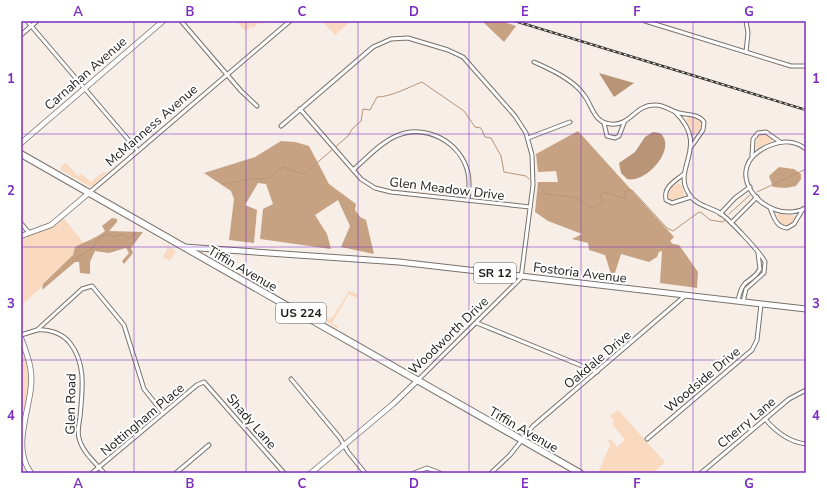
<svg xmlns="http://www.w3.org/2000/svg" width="827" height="494" font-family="'Nunito Sans',sans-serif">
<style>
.green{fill:#f9dac0}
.forest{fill:#c6a283}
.water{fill:#b89576}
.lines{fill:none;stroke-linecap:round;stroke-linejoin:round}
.stream{stroke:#b89576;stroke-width:1}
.street-casing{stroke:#78716b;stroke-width:5}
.secondary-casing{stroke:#78716b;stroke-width:6}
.primary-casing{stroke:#78716b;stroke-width:7}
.highway-casing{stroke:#78716b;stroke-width:8}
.street{stroke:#fff;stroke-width:3}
.secondary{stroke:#fff;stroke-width:4.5}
.primary{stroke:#fff;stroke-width:5}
.highway{stroke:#fff;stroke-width:6}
.rail-casing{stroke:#3c3834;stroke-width:2.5}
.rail{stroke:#fff;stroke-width:1;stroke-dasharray:3;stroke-linecap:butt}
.grid{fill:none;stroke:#7b2cbf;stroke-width:1;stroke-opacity:0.55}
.labels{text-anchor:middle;stroke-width:4;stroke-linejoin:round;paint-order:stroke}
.shield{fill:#fff;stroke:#625f5d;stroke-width:1}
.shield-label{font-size:12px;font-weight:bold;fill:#1e1b18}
.street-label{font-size:13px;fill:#1e1b18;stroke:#fff}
.neatline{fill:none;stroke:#7b2cbf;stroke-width:1.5}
.grid-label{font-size:13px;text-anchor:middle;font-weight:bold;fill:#7b2cbf}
</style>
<rect width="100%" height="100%" fill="#f6eee7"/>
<g class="green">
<path d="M236 21H265L262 24 260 22 253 28 252 26 245 31Z"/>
<path d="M322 21H351L335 35Z"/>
<path d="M688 117 697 118C705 124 701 129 695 135H692L686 120Z"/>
<path d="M764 133 771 138 773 141 756 149 757 137Z"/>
<path d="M66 163 78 176 81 174 91 182 103 172H107L93 186H89L61 170V166Z"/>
<path d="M678 183 682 185 684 196 670 201 667 196 670 188Z"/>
<path d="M777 213 796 216 791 223 784 226 779 222Z"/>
<path d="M62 216 86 246 21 306V236L46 227Z"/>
<path d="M152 237 176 251 170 261 163 257 168 247Z"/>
<path d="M349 291 358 294 356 298 349 294 332 323 339 327 337 328 309 311 310 310 326 319 332 318Z"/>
<path d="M21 338 31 373 21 446Z"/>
<path d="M618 410 665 462 653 473H598L610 445 608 441 611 439 617 447 625 440 612 424 614 421 610 416Z"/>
</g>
<g class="forest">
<path d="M482 21H501L516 26 504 42Z"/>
<path d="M578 131 674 237 670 241 673 244 679 245 698 272 697 288 660 283 662 251 659 252 657 257 649 262 621 254 615 273 611 274 605 255 589 250 588 243 572 239 582 234 548 221 535 212 538 182H558L556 171 538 172 536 154Z"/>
<path d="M281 141 295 142 309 146 329 184 356 204 355 210 360 217 366 220 374 254 341 247 350 226 338 200 315 215 327 234 331 249 260 239 263 209 273 204 266 184 258 183 245 205 257 210 254 243 229 240 234 199 231 191 204 173 255 157Z"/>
<path d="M779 167 794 169 801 174V179L796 186 786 188 773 187 769 176Z"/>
<path d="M112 218 117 219V222L109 231 143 232 131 248 133 253 124 264 122 261 129 253 126 248 109 253 95 251 90 262V274L80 273 79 262H75L42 290 43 284 73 255 75 247C86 241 95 239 105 231L102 226Z"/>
</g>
<g class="water">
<path d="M599 73 634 83 614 97Z"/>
<path d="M653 132 660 133C678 148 646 184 627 179L621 173 619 163 635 152 645 137Z"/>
</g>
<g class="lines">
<g class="stream">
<path d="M222 184 252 179 269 178 283 167 304 174 348 136 352 129 361 121 363 109 370 110 377 97C391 97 409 87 422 82L464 111 475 127 481 128 485 137 491 138 501 156 504 172 526 176 529 179"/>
<path d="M538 184 546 194 577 198 591 208 603 203 600 195 602 193C611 192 616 197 625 198V191L632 190 667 228 673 231 699 212 702 213 710 220 723 222 725 220"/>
<path d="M757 192 806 169"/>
<path d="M729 214 750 195"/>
<path d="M74 259 93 248 97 240 106 234 113 237 123 234 129 238 136 233"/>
</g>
<g class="street-casing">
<g id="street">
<path d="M27 21 138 151"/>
<path d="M181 21 241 91 257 106"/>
<path d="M645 21 791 66H806"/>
<path d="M21 35 37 21"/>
<path d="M746 52 748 33 746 21"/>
<path d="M534 62C550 69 574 80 584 95 593 107 594 123 611 124 630 126 635 105 654 105 664 104 670 111 679 113 688 115 699 114 704 122L703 130 691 147"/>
<path d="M300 109 361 179 375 188 391 192 530 207"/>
<path d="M675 112C711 147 671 168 689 194 695 205 710 207 720 213 728 218 762 254 765 262L764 273 746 289 743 302"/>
<path d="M604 123 607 136 615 138 619 136 624 123"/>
<path d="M281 126 373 47 391 39 408 38 448 50 463 57 515 116 526 133 532 155 533 185 521 278 418 380"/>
<path d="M528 138 570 122"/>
<path d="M806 149C796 141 783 140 771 145 715 166 764 228 806 208"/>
<path d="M752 156 753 139 758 133 766 132 780 142"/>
<path d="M353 170C366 159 380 143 396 136 426 123 461 142 468 173 470 182 469 191 468 200"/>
<path d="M684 174C675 181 663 187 666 200L672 203 691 197"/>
<path d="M90 192 290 21"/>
<path d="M770 208C774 217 776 227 787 228L794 224 803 209"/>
<path d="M720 214 735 198 750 187"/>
<path d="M21 223 29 233"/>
<path d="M731 223 757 197"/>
<path d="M738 301C743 275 751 285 760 269L758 253"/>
<path d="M477 323 597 372"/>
<path d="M37 330C49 329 62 333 70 343 87 365 82 392 80 417 79 424 77 432 79 438 82 452 96 463 104 473"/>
<path d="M21 335 37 330 82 289 92 286 124 325 144 389 163 413"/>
<path d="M291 379 340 438 348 452 365 473"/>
<path d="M765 419C776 432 789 442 806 444"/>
<path d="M647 439 752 350 757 340 761 304"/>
<path d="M92 473 197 385 204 382 284 473"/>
<path d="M176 473 209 445"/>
<path d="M414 473 427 468 440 473"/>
<path d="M491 473 510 455 533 426 686 295"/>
<path d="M701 473 789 399 806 390"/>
</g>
</g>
<g class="secondary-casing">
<g id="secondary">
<path d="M21 143 163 21"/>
<path d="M21 236 51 225 90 192"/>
<path d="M21 338C27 354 33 369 31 386 29 413 12 448 31 473"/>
<path d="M311 473 393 404 418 380"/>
</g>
</g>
<g class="primary-casing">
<path id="primary" d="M184 247 399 262 806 309"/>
</g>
<g class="highway-casing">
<path id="highway" d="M21 154 580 473"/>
</g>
<use href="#street" class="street"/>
<use href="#secondary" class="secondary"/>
<use href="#primary" class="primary"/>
<use href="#highway" class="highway"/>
<g class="rail-casing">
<path id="rail" d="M515 21 806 110"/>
</g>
<use href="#rail" class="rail"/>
</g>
<path class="grid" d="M134 21V473M246 21V473M358 21V473M469 21V473M581 21V473M693 21V473M21 134H806M21 247H806M21 360H806"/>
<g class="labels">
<g class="shield">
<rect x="474" y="263" width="42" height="20" rx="3"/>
<rect x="276" y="303" width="50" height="20" rx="3"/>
</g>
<g class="shield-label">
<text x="495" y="277">SR 12</text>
<text x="301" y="317">US 224</text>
</g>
<g class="street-label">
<text transform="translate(85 73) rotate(-41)" y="5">Carnahan Avenue</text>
<text transform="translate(151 125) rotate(-41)" y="5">McManness Avenue</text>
<text transform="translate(447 188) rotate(7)" y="5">Glen Meadow Drive</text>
<text transform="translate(243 268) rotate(30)" y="5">Tiffin Avenue</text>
<text transform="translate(580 272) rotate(7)" y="5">Fostoria Avenue</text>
<text transform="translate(448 335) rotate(-44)" y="5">Woodworth Drive</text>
<text transform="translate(597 359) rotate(-40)" y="5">Oakdale Drive</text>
<text transform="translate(702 379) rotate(-40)" y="5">Woodside Drive</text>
<text transform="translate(70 404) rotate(-89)" y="5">Glen Road</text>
<text transform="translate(142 419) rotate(-40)" y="5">Nottingham Place</text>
<text transform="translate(252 421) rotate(49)" y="5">Shady Lane</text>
<text transform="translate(746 422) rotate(-40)" y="5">Cherry Lane</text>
<text transform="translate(524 429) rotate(30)" y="5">Tiffin Avenue</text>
</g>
</g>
<rect width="827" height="494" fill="none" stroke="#ffffff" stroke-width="44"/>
<rect x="22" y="22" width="783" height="450" class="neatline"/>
<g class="grid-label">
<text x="78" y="16">A</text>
<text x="190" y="16">B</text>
<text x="302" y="16">C</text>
<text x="414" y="16">D</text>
<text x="525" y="16">E</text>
<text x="637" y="16">F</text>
<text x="749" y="16">G</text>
<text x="11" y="83">1</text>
<text x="816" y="83">1</text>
<text x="11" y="195">2</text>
<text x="816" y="195">2</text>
<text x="11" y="308">3</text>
<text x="816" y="308">3</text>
<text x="11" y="420">4</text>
<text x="816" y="420">4</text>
<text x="78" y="488">A</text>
<text x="190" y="488">B</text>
<text x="302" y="488">C</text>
<text x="414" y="488">D</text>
<text x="525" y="488">E</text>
<text x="637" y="488">F</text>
<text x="749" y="488">G</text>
</g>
</svg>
